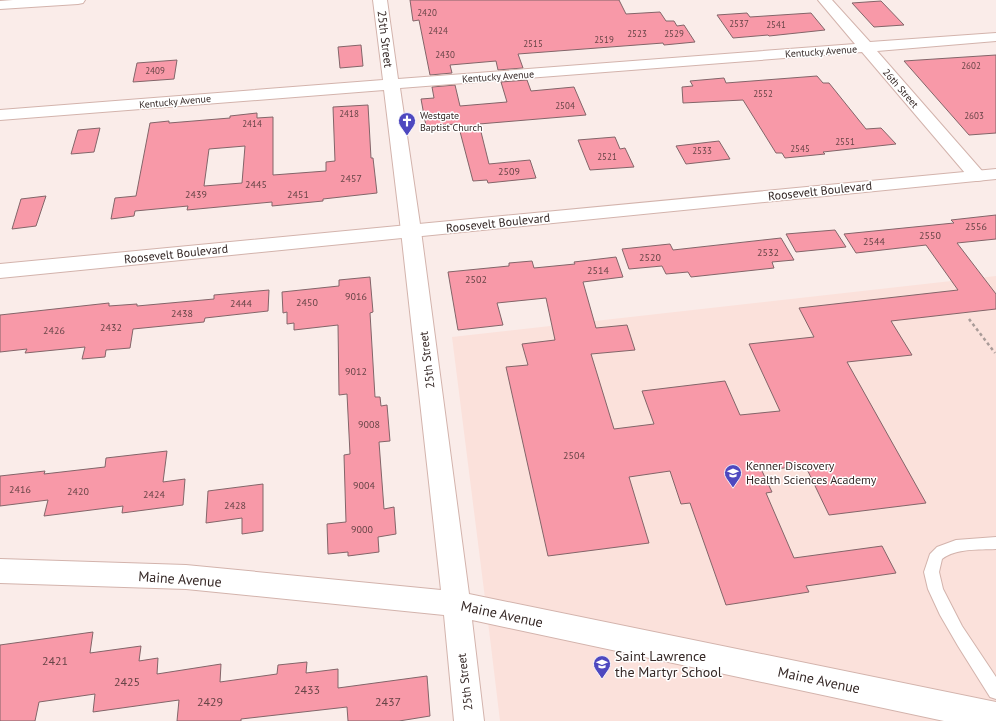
<svg xmlns="http://www.w3.org/2000/svg" width="996" height="721" font-family="'PT Sans',sans-serif">
<style>
.built{fill:#fbe1db}
.building{fill:#f899a8;stroke:#836569;fill-rule:evenodd}
.lines{fill:none;stroke-linecap:round;stroke-linejoin:round}
.service-casing{stroke:#d3b3ac;stroke-width:2}
.minor-casing{stroke:#d3b3ac;stroke-width:2}
.tertiary-casing{stroke:#d3b3ac;stroke-width:2}
.path{stroke:#a99b98;stroke-width:2.5;stroke-dasharray:3 3;stroke-linecap:butt}
.service{fill:#fff;fill-rule:evenodd}
.minor{fill:#fff;fill-rule:evenodd}
.tertiary{fill:#fff;fill-rule:evenodd}
.labels{text-anchor:middle;stroke-width:3;stroke-linejoin:round;paint-order:stroke}
.far-number-label{font-size:9px;fill:#664446}
.far-street-label{font-size:10px;fill:#352826;stroke:#fff}
.far-poi-label{font-size:10px;fill:#352826;stroke:#fff;text-anchor:start}
.number-label{font-size:10px;fill:#664446}
.street-label{font-size:12px;fill:#352826;stroke:#fff}
.poi-label{font-size:12px;fill:#352826;stroke:#fff;text-anchor:start}
.near-number-label{font-size:12px;fill:#664446}
.near-street-label{font-size:14px;fill:#352826;stroke:#fff}
.near-poi-label{font-size:14px;fill:#352826;stroke:#fff;text-anchor:start}
</style>
<rect width="100%" height="100%" fill="#faece9"/>
<path class="built" d="M996 276V721H500L490 638 452 337Z"/>
<g class="building">
<path d="M410 0H619L626 14 660 12 666 21H674L677 26 684 25 695 42 664 45 663 43 518 54 523 68 498 70 496 61 450 65 452 73 430 75 419 20 413 21Z"/>
<path d="M881 1 904 25 874 27 852 3Z"/>
<path d="M747 13 750 17 811 13 825 30 769 36 768 35 733 38 717 15Z"/>
<path d="M361 45 363 66 340 68 338 47Z"/>
<path d="M996 55V133L969 135 904 61Z"/>
<path d="M177 60 174 79 133 82 137 63Z"/>
<path d="M817 76 823 83H829L866 129 881 128 896 144 823 152 825 154 785 158 782 153H776L743 100 683 103 682 87 693 86 690 81 724 78 726 83Z"/>
<path d="M527 80 531 91 574 87 586 115 479 124 489 164 530 160 536 178 488 183 487 180 473 181 458 124 426 126 421 99 434 98 432 87 455 85 460 106 507 102 501 82Z"/>
<path d="M368 105 371 158H373L377 193 323 199V201L272 206V202L187 210 188 206 135 211 134 216 111 219 115 198 136 196 150 123 169 121V123L230 118V116L257 113V118L273 117V175L326 171V162L335 161 333 107ZM245 146 242 183 204 186 209 149Z"/>
<path d="M100 128 94 152 71 154 78 130Z"/>
<path d="M615 137 620 149 625 148 634 167 590 170 578 140Z"/>
<path d="M719 141 730 159 686 164 676 146Z"/>
<path d="M46 196 36 226 12 229 21 199Z"/>
<path d="M996 215V239L957 243 996 294V309L891 321 912 355 847 362 926 503 829 515 805 465 762 471 772 492 766 493 794 558 882 546 896 573 806 586 809 592 726 605 690 503 681 504 670 471 629 477 649 543 548 556 506 367 528 365 522 344 555 340 546 298 497 303 503 325 458 330 448 272 509 266V263L532 261 534 268 575 264 574 262 616 257 623 277 583 282 596 328 627 325 635 350 591 354 614 429 654 424 642 391 725 381 740 415 780 411 749 344 814 337 799 308 958 290 926 245 856 253 844 234 954 223 951 220Z"/>
<path d="M835 230 846 247 796 252 786 234Z"/>
<path d="M781 238 794 260 772 262 774 268 691 277 688 272 666 274 662 266 629 269 622 249 670 244 673 250Z"/>
<path d="M370 277 373 312 370 313 375 397H380L381 406 387 405 390 441 379 442 384 509 394 507 396 534 378 537 379 552 348 556V552L328 554 327 524 346 522 344 455 350 454 347 394 339 395 338 325 294 330V323L287 324V312L283 313 282 292 339 286V280Z"/>
<path d="M269 290 268 311 205 318 204 322 133 329 130 348 106 350 105 357 82 359 85 347 25 353 27 349 0 352V315L109 303V306L137 304V306L214 299V295Z"/>
<path d="M167 451 163 482 185 479 183 505 122 513 123 506 44 516 48 500 0 506V476L45 471 44 474 105 467 106 458Z"/>
<path d="M263 484V531L242 534V518L206 523 208 491Z"/>
<path d="M93 632 90 653 141 646 139 661 158 658 157 674 221 664 220 682 277 674 278 665 307 662 306 673 338 669V688L427 676 430 716 399 721H348L347 707 241 719V721H177L179 700 93 712 95 694 39 702 35 721H0V645Z"/>
</g>
<g class="lines">
<g class="service-casing">
<path id="service" d="M996 537V549C979 550 956 548 942 559L939 572 943 589 962 626 996 677V699L990 697 958 646 940 615 928 589 924 572 930 554 937 547 956 540Z"/>
</g>
<g class="minor-casing">
<g id="minor">
<path d="M13 0H85L83 3 78 4 0 9V1Z"/>
<path d="M373 0H387L398 79 855 44 818 0H832L870 42 996 33V41L877 51 983 172 986 176 983 180 977 181 971 180 862 52 400 88 421 231 469 594 996 702V721H944L472 620 484 721H454L444 615 186 589 0 583V559L186 565 441 590 401 231 384 90 0 120V110L383 80Z"/>
</g>
</g>
<g class="tertiary-casing">
<path id="tertiary" d="M996 169V179L0 278V264Z"/>
</g>
<path class="path" d="M969 319 995 353"/>
<use href="#service" class="service"/>
<use href="#minor" class="minor"/>
<use href="#tertiary" class="tertiary"/>
</g>
<defs>
<g id="church-pin" transform="scale(0.9)"><path d="M0 17L-7.5 6A9.5 9.5 0 1 1 7.5 6Z" fill="#4e48bf" stroke="#fff"/><path d="M-1.2-6h2.4v3.5h3.3v2.4h-3.3V6h-2.4V-.1h-3.3v-2.4h3.3Z" fill="#fff"/></g>
<g id="school-pin" transform="scale(0.9)"><path d="M0 17L-7.5 6A9.5 9.5 0 1 1 7.5 6Z" fill="#4e48bf" stroke="#fff"/><path d="M0-5L7-2L0 1L-7-2ZM-4 1L0 2.5L4 1V4Q0 6-4 4Z" fill="#fff"/></g>
</defs>
<g fill-rule="evenodd">
<use href="#church-pin" x="407" y="121"/>
<use href="#school-pin" x="733" y="473"/>
<use href="#school-pin" x="602" y="664"/>
</g>
<g class="labels">
<g class="far-number-label">
<text x="427" y="16">2420</text>
<text x="739" y="27">2537</text>
<text x="776" y="28">2541</text>
<text x="438" y="34">2424</text>
<text x="637" y="37">2523</text>
<text x="674" y="37">2529</text>
<text x="604" y="43">2519</text>
<text x="533" y="47">2515</text>
<text x="445" y="58">2430</text>
<text x="971" y="69">2602</text>
<text x="155" y="74">2409</text>
<text x="763" y="97">2552</text>
<text x="565" y="109">2504</text>
<text x="349" y="117">2418</text>
<text x="974" y="119">2603</text>
<text x="252" y="127">2414</text>
<text x="845" y="145">2551</text>
<text x="800" y="152">2545</text>
<text x="702" y="154">2533</text>
<text x="607" y="160">2521</text>
</g>
<g class="far-street-label">
<text transform="translate(821 51) rotate(-4)" y="4">Kentucky Avenue</text>
<text transform="translate(498 76) rotate(-4)" y="4">Kentucky Avenue</text>
<text transform="translate(901 88) rotate(49)" y="4">26th Street</text>
<text transform="translate(175 101) rotate(-5)" y="4">Kentucky Avenue</text>
</g>
<g class="far-poi-label">
<text x="420" y="119">Westgate<tspan x="420" dy="12">Baptist Church</tspan></text>
</g>
<g class="number-label">
<text x="509" y="175">2509</text>
<text x="351" y="182">2457</text>
<text x="256" y="188">2445</text>
<text x="196" y="198">2439</text>
<text x="298" y="198">2451</text>
<text x="976" y="230">2556</text>
<text x="930" y="239">2550</text>
<text x="874" y="245">2544</text>
<text x="768" y="256">2532</text>
<text x="650" y="261">2520</text>
<text x="598" y="274">2514</text>
<text x="476" y="283">2502</text>
<text x="356" y="300">9016</text>
<text x="307" y="306">2450</text>
<text x="241" y="307">2444</text>
<text x="182" y="317">2438</text>
<text x="111" y="331">2432</text>
<text x="54" y="334">2426</text>
<text x="356" y="375">9012</text>
<text x="369" y="428">9008</text>
<text x="574" y="459">2504</text>
<text x="364" y="489">9004</text>
<text x="20" y="493">2416</text>
<text x="78" y="495">2420</text>
<text x="154" y="498">2424</text>
<text x="235" y="509">2428</text>
<text x="362" y="533">9000</text>
</g>
<g class="street-label">
<text transform="translate(385 39) rotate(83)" y="4">25th Street</text>
<text transform="translate(820 191) rotate(-6)" y="4">Roosevelt Boulevard</text>
<text transform="translate(498 223) rotate(-6)" y="4">Roosevelt Boulevard</text>
<text transform="translate(176 254) rotate(-6)" y="4">Roosevelt Boulevard</text>
<text transform="translate(427 360) rotate(-97)" y="4">25th Street</text>
<text transform="translate(465 682) rotate(-97)" y="4">25th Street</text>
</g>
<g class="poi-label">
<text x="746" y="470">Kenner Discovery<tspan x="746" dy="14">Health Sciences Academy</tspan></text>
</g>
<g class="near-number-label">
<text x="55" y="665">2421</text>
<text x="127" y="686">2425</text>
<text x="307" y="694">2433</text>
<text x="210" y="706">2429</text>
<text x="388" y="706">2437</text>
</g>
<g class="near-street-label">
<text transform="translate(180 579) rotate(4)" y="5">Maine Avenue</text>
<text transform="translate(502 614) rotate(12)" y="5">Maine Avenue</text>
<text transform="translate(819 680) rotate(12)" y="5">Maine Avenue</text>
</g>
<g class="near-poi-label">
<text x="615" y="661">Saint Lawrence<tspan x="615" dy="16">the Martyr School</tspan></text>
</g>
</g>
</svg>
